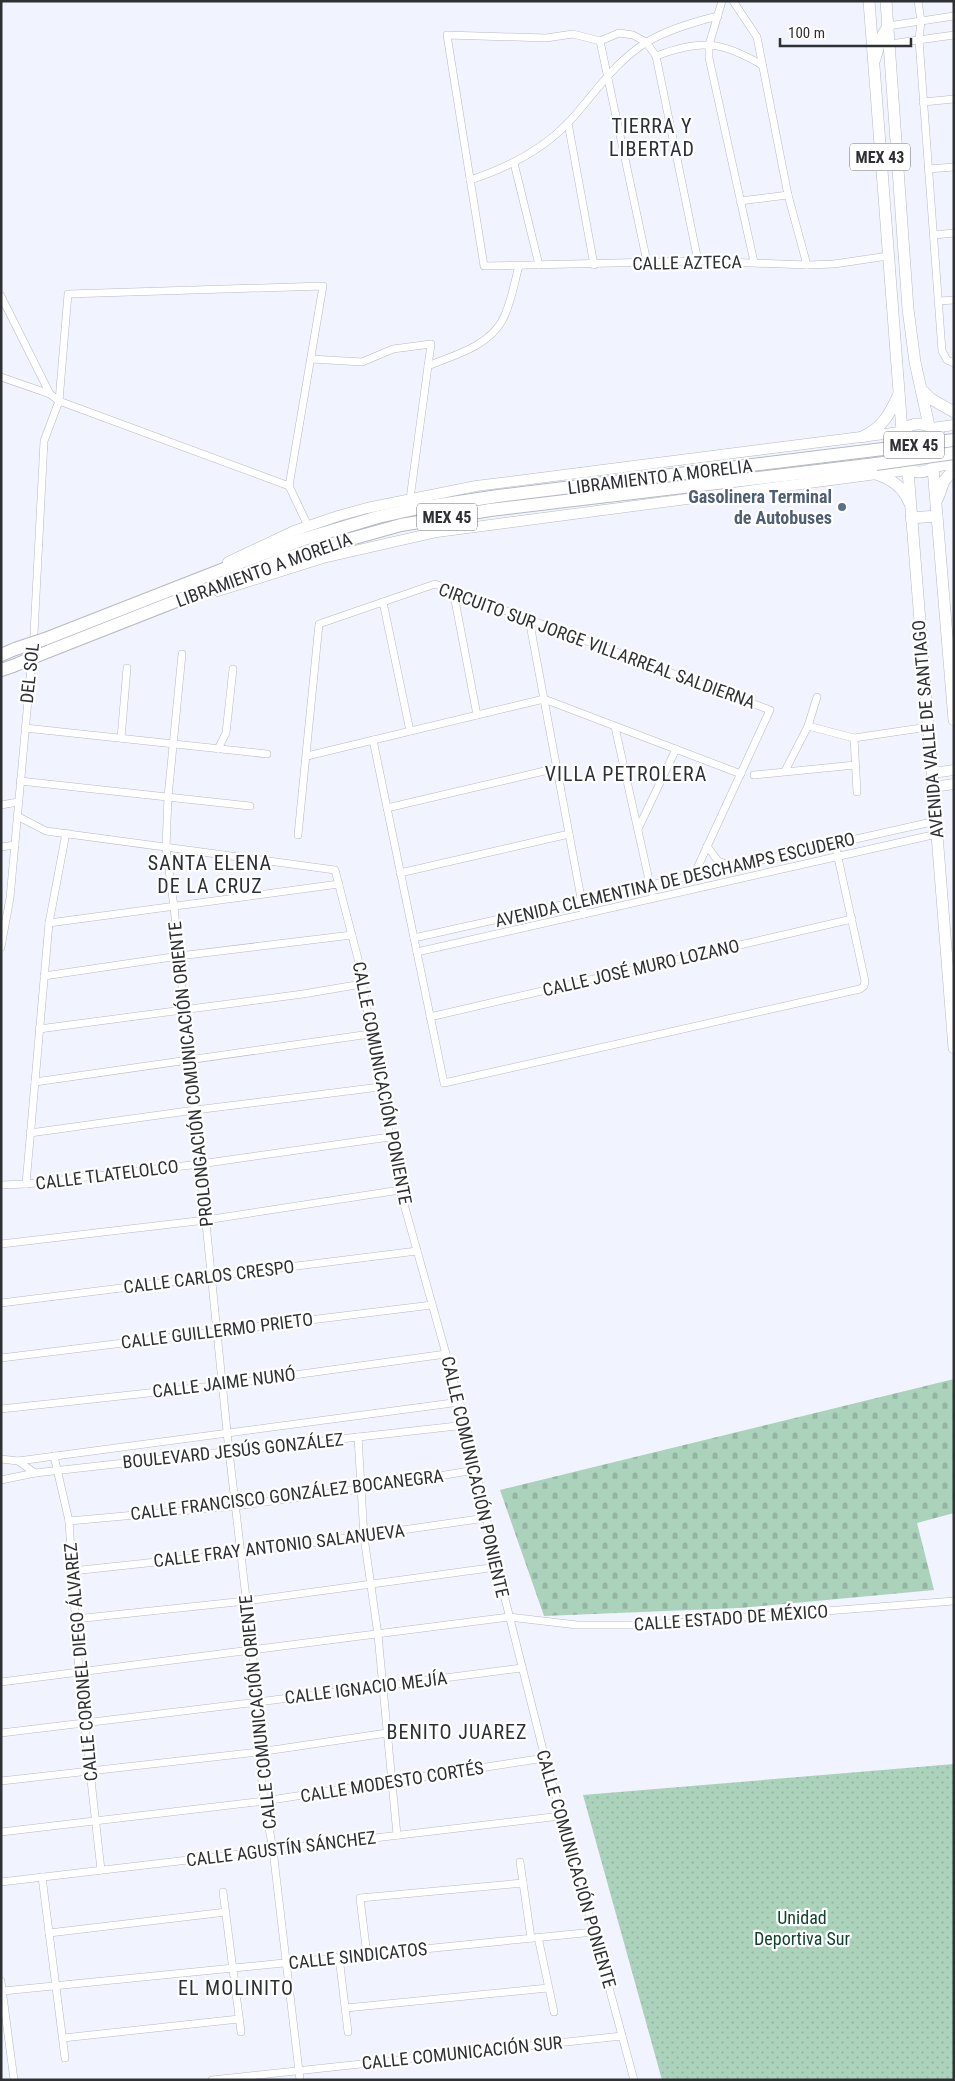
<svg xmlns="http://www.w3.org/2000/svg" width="955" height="2081" font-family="'Roboto Condensed',sans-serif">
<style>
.cemetery{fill:url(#cemetery-stones)}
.park{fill:url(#park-dots)}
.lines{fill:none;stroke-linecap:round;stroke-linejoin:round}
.street-casing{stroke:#b6b9c3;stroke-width:8}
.secondary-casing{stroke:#b6b9c3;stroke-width:11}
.primary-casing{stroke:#b6b9c3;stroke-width:12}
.highway-casing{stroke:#b6b9c3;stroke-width:14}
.street{stroke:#fff;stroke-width:7}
.secondary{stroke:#fff;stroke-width:10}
.primary{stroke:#fff;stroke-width:11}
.highway{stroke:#fff;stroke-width:12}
.highway-bridge-casing{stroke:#b6b9c3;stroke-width:14;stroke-linecap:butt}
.highway-bridge{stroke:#fff;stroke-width:12}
.service-dot{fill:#5c6f8a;stroke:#fff;stroke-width:2}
.labels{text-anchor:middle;stroke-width:4.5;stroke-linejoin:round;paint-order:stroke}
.shield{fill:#fff;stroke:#6d6e71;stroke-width:1}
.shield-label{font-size:16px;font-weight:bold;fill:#2f3034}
.street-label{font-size:18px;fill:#2f3034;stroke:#fff}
.service-label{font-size:18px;font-weight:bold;fill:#4e5e75;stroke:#fff;text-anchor:end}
.park-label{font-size:18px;fill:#0d442b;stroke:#fff}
.quarter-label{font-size:20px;letter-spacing:1px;fill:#2d2f37;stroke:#fff}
</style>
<defs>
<pattern id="cemetery-stones" width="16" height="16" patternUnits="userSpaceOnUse" patternTransform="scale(1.25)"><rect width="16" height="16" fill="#abd2bb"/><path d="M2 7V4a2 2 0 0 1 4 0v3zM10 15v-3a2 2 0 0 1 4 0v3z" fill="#93b5a1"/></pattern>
<pattern id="park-dots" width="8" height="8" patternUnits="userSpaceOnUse" patternTransform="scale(1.25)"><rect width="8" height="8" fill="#abd2bb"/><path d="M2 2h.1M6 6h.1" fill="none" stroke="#93b5a1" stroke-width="1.8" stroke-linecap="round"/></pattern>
</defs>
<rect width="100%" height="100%" fill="#f1f4fe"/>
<path class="cemetery" d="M954 1379V1513L917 1523 934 1590 740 1608 544 1616 500 1490Z"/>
<path class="park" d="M954 1764V2080H662L583 1795Z"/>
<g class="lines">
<g class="street-casing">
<g id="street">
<path d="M722 1 709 45V58L754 262"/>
<path d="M733 1 757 37 788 195 807 265"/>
<path d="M918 1 921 21 919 40 942 351 947 360 954 363"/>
<path d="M888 26 954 16"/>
<path d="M600 41 647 262"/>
<path d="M890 44 954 35"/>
<path d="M656 56C701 39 721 41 762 65"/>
<path d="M923 102 954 99"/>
<path d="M568 123 594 265"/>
<path d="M514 163 539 265"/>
<path d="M928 169 954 167"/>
<path d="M470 180C507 168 541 151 568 123 594 95 614 62 647 42 669 29 694 22 718 16"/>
<path d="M740 201 788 195"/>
<path d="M934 235 954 233"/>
<path d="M698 261 656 56 646 42 633 35 619 33 600 41 573 34 546 38 447 35 484 266 698 261 807 265 834 264 888 256"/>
<path d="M1 296 50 394 59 401 289 486 308 526"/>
<path d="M939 301 954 300"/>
<path d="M311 359 362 362 393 349 431 344 410 499"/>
<path d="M428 366C454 355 487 347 502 321 511 305 514 283 519 266"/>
<path d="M1 377 50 394"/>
<path d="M453 590 477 715"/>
<path d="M383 602 410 731"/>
<path d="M529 619 584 914"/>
<path d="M182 654 168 797 166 847 174 907 229 1451 258 1702 259 1752 264 1801 273 1850 300 2080"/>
<path d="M808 726 854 738 928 727"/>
<path d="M615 727 653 898"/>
<path d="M25 728 267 754"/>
<path d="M121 738 127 668"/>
<path d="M854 738 857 792"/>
<path d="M373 740 444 1083 860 989 864 986 865 981 835 844"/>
<path d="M218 749 226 733 233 669"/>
<path d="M307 756 544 699 741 774"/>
<path d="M785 771 808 726 817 697"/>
<path d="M754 775 855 765"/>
<path d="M20 781 250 806"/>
<path d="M1 805 18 802"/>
<path d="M387 808 557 768"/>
<path d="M17 816 46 831 335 870 358 959 400 1190 466 1425 497 1567 545 1758 594 1932 634 2080"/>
<path d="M638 829 676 749"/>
<path d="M298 835 319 624 435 584 770 710 694 875"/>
<path d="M707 846 718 861 731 866"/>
<path d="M1 847 15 845"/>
<path d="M400 873 569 834"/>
<path d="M49 923 339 884"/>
<path d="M414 938 936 821"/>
<path d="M1 947 10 898 34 634 44 441 59 401 68 294 323 286 289 486"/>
<path d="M417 952 937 834"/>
<path d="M44 976 179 956 352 935"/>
<path d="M430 1017 852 919"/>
<path d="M39 1029 303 994 362 984"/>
<path d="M35 1082 370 1034"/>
<path d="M30 1133 195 1110 380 1087"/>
<path d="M26 1184 49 923 66 833"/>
<path d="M1 1185 26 1184 200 1164 390 1137"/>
<path d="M1 1244 206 1220 400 1190"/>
<path d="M1 1303 417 1251"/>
<path d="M1 1358 432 1305"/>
<path d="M1 1409 222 1385 446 1354"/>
<path d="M358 1437 364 1537 378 1635 397 1835"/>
<path d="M54 1456 69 1521 79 1672 101 1870"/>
<path d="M1 1459 18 1461 460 1402"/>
<path d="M18 1461 35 1473"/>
<path d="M1 1480 35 1473 466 1425"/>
<path d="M69 1521 235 1506 361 1489 475 1470"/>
<path d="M72 1571 241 1553 486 1518"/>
<path d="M75 1619 246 1601 497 1567"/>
<path d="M1 1682 509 1617 577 1625H645L954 1601"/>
<path d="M1 1733 258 1702 522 1668"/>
<path d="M1 1781 259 1752 387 1733"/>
<path d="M1 1832 264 1801 545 1758"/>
<path d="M520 1862 531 1938"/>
<path d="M42 1877 65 2058"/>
<path d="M1 1882 561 1816"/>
<path d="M223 1892 241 2032"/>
<path d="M49 1933 226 1912"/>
<path d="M538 1937 554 2012"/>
<path d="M367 1955 360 1898 523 1883"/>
<path d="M339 1957 348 2032"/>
<path d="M1 1981 14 2080"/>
<path d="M3 1991 594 1932"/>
<path d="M346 2008 548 1988"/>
<path d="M63 2038 239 2019"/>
<path d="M212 2080 622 2036"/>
</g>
</g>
<g class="secondary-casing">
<g id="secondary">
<path d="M932 428 954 425"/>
<path d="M935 467 954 463"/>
<path d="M228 562 294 531 338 516 367 508 476 486 900 432"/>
<path d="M218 591 323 558 437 532 907 470"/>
<path d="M932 773 954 770"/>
<path d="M933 787 954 784"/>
</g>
</g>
<g class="primary-casing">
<g id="primary">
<path d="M869 1 902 431"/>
<path d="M886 1 908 309 915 362 929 426"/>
<path d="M875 59 881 38 888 26"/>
<path d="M921 389 931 399 954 412"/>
<circle cx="919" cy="448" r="24"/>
<path d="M862 437C883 428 890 413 899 394"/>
<path d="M933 468 954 720"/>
<path d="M908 471 954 1048"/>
<path d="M876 474C892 479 903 487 909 502"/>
<path d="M938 498 944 481 954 469"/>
<path d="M911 518 937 516"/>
</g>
</g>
<g class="highway-casing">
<g id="highway">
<path d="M45 639 252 558 301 540 378 517 419 508 498 496 875 450"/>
<path d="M1 655 15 649"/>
<path d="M39 655 283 559 329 545 401 525 490 510 876 464"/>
<path d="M1 670 13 666"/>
</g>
</g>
<use href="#street" class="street"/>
<use href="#secondary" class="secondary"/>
<use href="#primary" class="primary"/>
<use href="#highway" class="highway"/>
<g class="highway-bridge-casing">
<g id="highway-bridge">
<path d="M875 450 954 440"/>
<path d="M876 464 954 453"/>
<path d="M15 649 45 639"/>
<path d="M13 666 39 655"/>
</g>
</g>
<use href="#highway-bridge" class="highway-bridge"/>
</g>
<circle class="service-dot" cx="842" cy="507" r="5"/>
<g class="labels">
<g class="shield">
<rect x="850" y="143.5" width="60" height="27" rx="4"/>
<rect x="884" y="431.5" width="60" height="27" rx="4"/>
<rect x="417" y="503.5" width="60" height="27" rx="4"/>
</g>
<g class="shield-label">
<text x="880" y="163">MEX 43</text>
<text x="914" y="451">MEX 45</text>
<text x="447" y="523">MEX 45</text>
</g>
<g class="street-label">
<text transform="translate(687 263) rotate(-1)" y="6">CALLE AZTECA</text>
<text transform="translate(660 477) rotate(-7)" y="6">LIBRAMIENTO A MORELIA</text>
<text transform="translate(264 570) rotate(-20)" y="6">LIBRAMIENTO A MORELIA</text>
<text transform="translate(597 646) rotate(20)" y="6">CIRCUITO SUR JORGE VILLARREAL SALDIERNA</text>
<text transform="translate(30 673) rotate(-84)" y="6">DEL SOL</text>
<text transform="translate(928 729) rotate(-95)" y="6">AVENIDA VALLE DE SANTIAGO</text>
<text transform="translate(675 880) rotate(-13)" y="6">AVENIDA CLEMENTINA DE DESCHAMPS ESCUDERO</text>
<text transform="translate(641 968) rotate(-13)" y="6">CALLE JOSÉ MURO LOZANO</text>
<text transform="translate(191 1074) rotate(-96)" y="6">PROLONGACIÓN COMUNICACIÓN ORIENTE</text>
<text transform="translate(382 1083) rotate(79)" y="6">CALLE COMUNICACIÓN PONIENTE</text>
<text transform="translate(107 1175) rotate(-7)" y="6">CALLE TLATELOLCO</text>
<text transform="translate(209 1277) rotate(-7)" y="6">CALLE CARLOS CRESPO</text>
<text transform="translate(217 1331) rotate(-7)" y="6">CALLE GUILLERMO PRIETO</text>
<text transform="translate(224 1383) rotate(-7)" y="6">CALLE JAIME NUNÓ</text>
<text transform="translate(233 1451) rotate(-6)" y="6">BOULEVARD JESÚS GONZÁLEZ</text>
<text transform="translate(475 1477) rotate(77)" y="6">CALLE COMUNICACIÓN PONIENTE</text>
<text transform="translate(287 1495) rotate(-7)" y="6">CALLE FRANCISCO GONZÁLEZ BOCANEGRA</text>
<text transform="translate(279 1546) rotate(-7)" y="6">CALLE FRAY ANTONIO SALANUEVA</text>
<text transform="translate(731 1618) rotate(-4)" y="6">CALLE ESTADO DE MÉXICO</text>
<text transform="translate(81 1662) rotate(-95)" y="6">CALLE CORONEL DIEGO ÁLVAREZ</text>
<text transform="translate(366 1688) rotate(-7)" y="6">CALLE IGNACIO MEJÍA</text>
<text transform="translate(258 1712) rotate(-96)" y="6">CALLE COMUNICACIÓN ORIENTE</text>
<text transform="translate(392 1782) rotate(-9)" y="6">CALLE MODESTO CORTÉS</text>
<text transform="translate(281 1849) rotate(-7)" y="6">CALLE AGUSTÍN SÁNCHEZ</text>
<text transform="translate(576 1869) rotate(74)" y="6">CALLE COMUNICACIÓN PONIENTE</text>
<text transform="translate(358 1956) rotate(-6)" y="6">CALLE SINDICATOS</text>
<text transform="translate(462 2053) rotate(-6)" y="6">CALLE COMUNICACIÓN SUR</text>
</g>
<g class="service-label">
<text x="832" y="503">Gasolinera Terminal<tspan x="832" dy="21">de Autobuses</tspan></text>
</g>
<g class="park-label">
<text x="802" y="1924">Unidad<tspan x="802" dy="21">Deportiva Sur</tspan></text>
</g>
<g class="quarter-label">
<text x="652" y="133">TIERRA Y<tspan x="652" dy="23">LIBERTAD</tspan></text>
<text x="626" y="781">VILLA PETROLERA</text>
<text x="210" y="870">SANTA ELENA<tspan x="210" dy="23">DE LA CRUZ</tspan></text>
<text x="457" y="1739">BENITO JUAREZ</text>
<text x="236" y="1995">EL MOLINITO</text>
</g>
</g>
<rect width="955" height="2081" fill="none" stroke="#2f3034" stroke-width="5"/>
<path d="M780 38v8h131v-8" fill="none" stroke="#2f3034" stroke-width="2.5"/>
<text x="788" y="38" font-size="15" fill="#2f3034" stroke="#ffffff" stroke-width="4" paint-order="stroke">100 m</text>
</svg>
